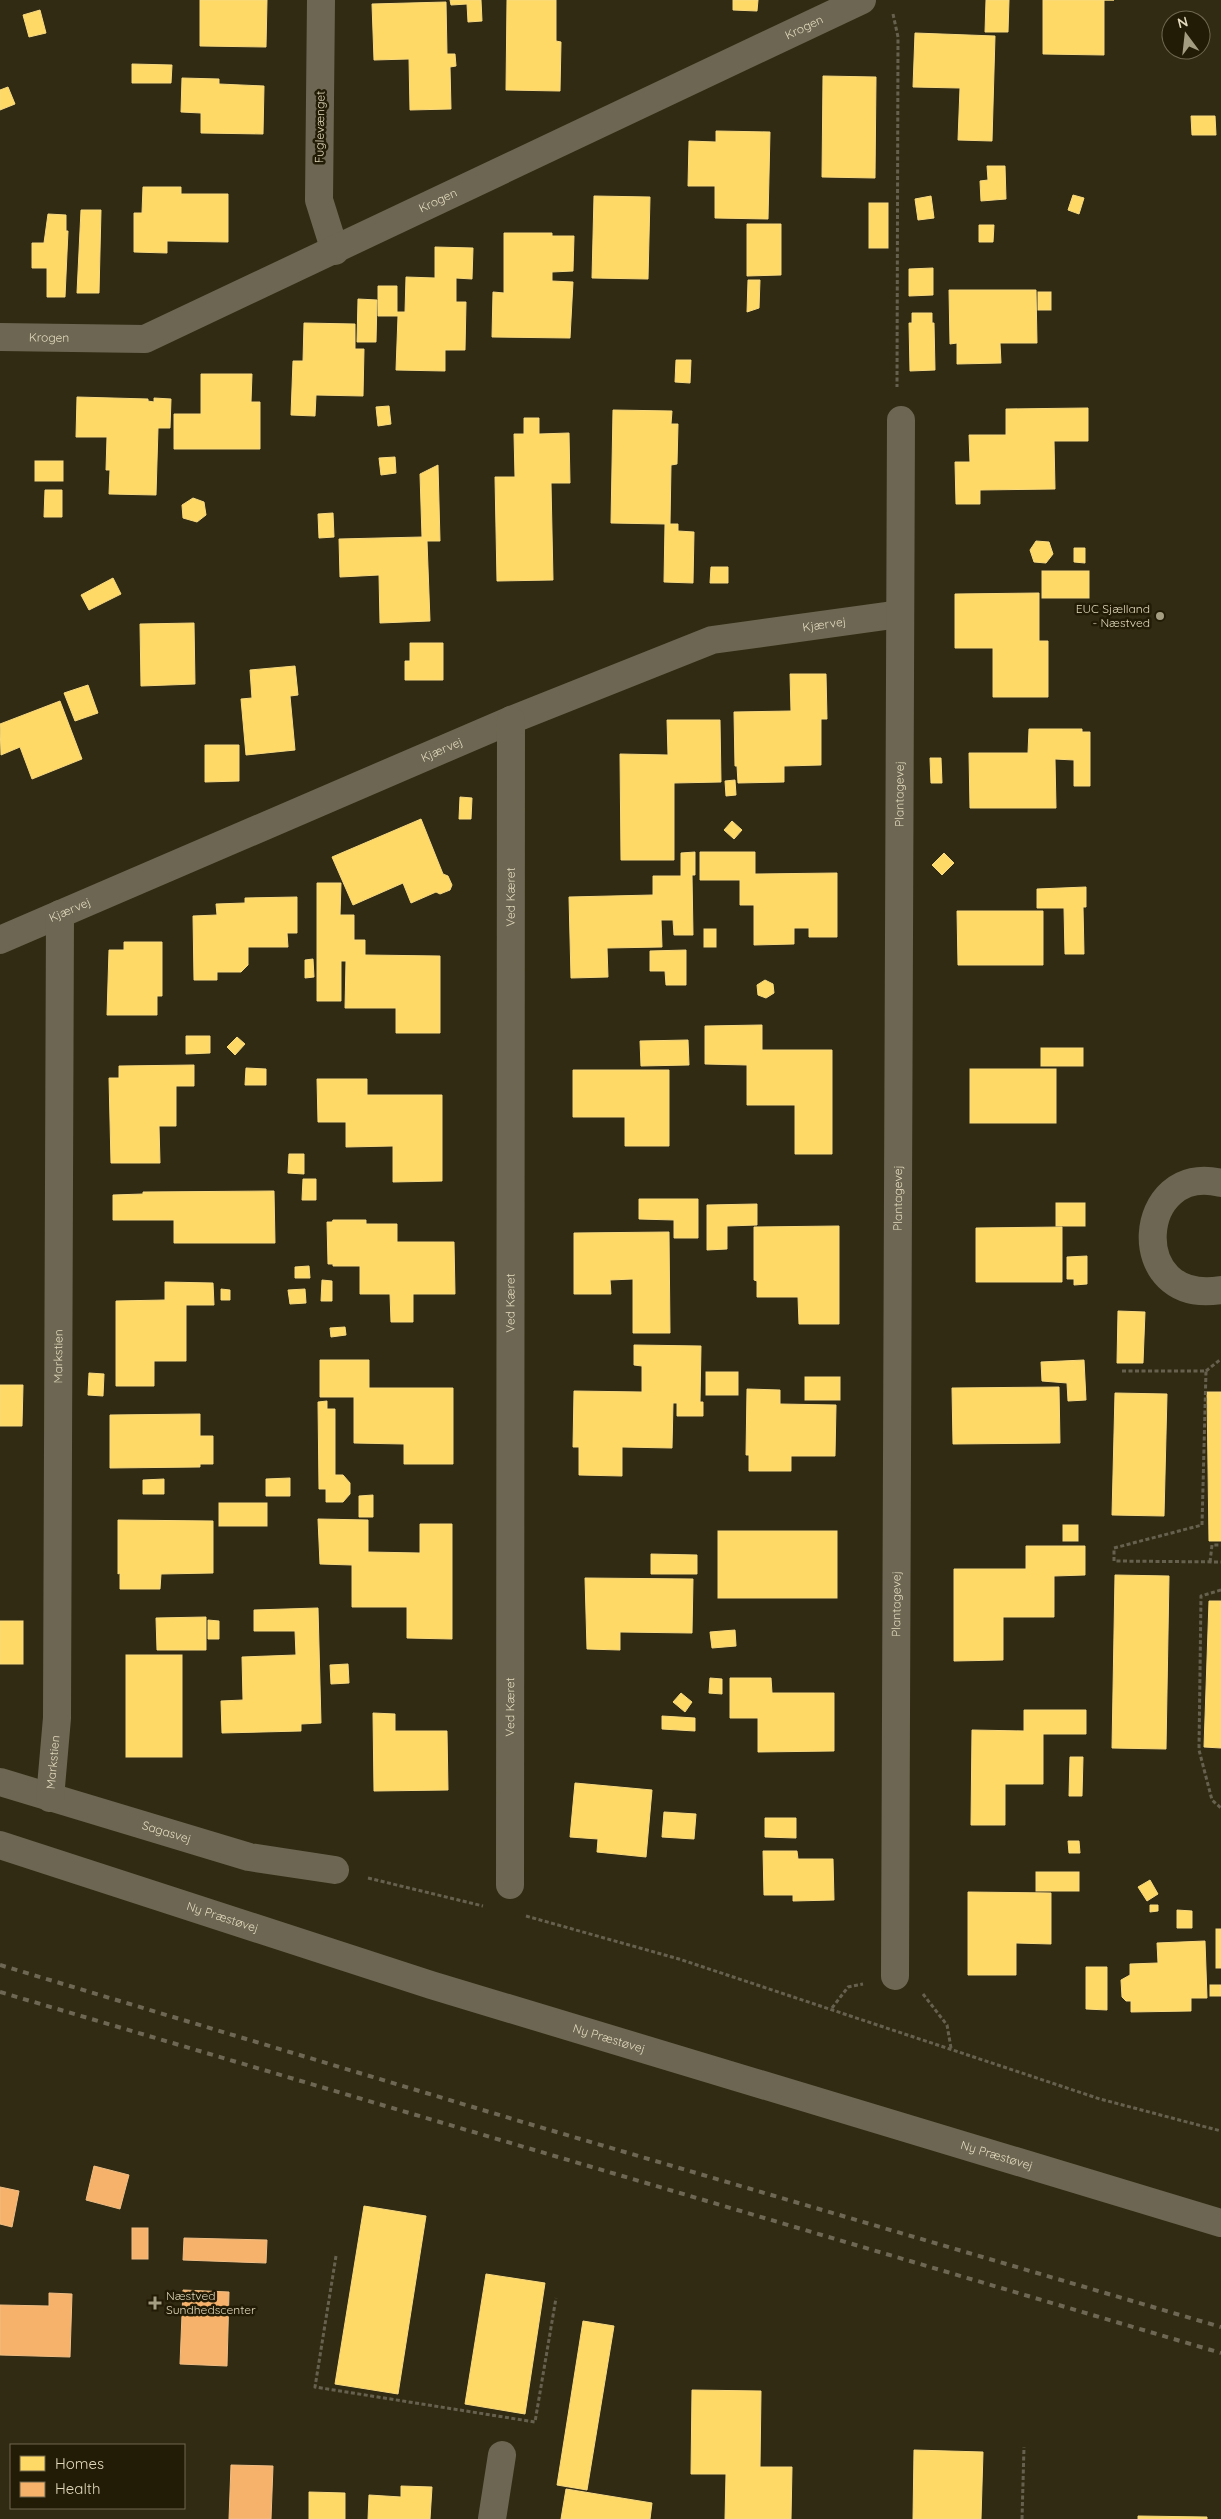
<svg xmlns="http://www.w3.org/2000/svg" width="1221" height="2519" font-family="Quicksand,sans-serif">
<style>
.homes{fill:#ffd966;stroke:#f7d980}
.health{fill:#f6b26b;stroke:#f0be84}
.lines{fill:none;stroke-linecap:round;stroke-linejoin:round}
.path{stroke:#66614e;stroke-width:3;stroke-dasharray:4 2.5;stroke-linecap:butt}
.street{stroke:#6d6652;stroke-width:28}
.secondary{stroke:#6d6652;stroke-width:28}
.rail{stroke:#6e6754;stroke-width:4;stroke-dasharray:6 6;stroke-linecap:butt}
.poi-dot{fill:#a59d82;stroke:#221b05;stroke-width:2}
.labels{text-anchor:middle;stroke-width:5;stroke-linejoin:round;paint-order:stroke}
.street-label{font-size:12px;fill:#e3dabe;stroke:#221b05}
.poi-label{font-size:12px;fill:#e3dabe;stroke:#221b05;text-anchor:end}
</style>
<rect width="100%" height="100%" fill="#322b13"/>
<g class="homes">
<path d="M200 0H267L266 47 200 46Z"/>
<path d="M450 0H481L482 21 468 22 467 4 451 5Z"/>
<path d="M507 0H556V41L561 42 560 91 506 90Z"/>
<path d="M733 0H758L757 11 733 10Z"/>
<path d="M986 0H1009L1008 32H985Z"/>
<path d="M1043 0H1114H1104V55L1043 54Z"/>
<path d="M446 2 447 54H455L456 66 450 67 451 109 410 110 409 59 374 60 372 4Z"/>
<path d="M40 10 46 33 29 37 23 15Z"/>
<path d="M915 33 995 36 992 141 958 140 960 88 913 87Z"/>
<path d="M132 64 172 65 171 83H132Z"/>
<path d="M823 76 876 77 875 178 822 177Z"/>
<path d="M182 78 219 79V84L264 86 263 134 201 133V113L181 112Z"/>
<path d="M8 87 15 104 0 110V90Z"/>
<path d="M1191 116H1215L1216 135H1192Z"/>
<path d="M716 131 770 132 768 219 715 218V186H688L689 141 716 142Z"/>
<path d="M987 166H1005L1006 199 981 201 980 181 988 180Z"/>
<path d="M143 187H181V194H228V242L167 241V253L134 252V213H142Z"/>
<path d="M1073 195 1084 198 1079 214 1068 210Z"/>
<path d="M594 196 650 197 648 279 592 278Z"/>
<path d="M931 196 934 218 918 220 915 199Z"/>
<rect x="869" y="203" width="19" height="45"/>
<path d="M81 210H101L99 293H77Z"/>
<path d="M48 214 66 215V231H68L65 297H47V268H32V243H44Z"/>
<path d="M747 224H781V275L747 276Z"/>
<path d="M979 225H994L993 242H979Z"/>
<path d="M504 233H552V236H574L573 271 552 272V281L573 282 570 338 492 337 493 292 504 293Z"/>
<path d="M435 247 473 248 472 279 456 278V302H466L465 350H445V371L396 370 398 316H378V286H397V312H405L406 277 435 278Z"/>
<path d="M933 268V295L909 296V269Z"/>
<path d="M748 280H760L759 308 747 312Z"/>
<path d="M949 290H1036L1037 343H1000L1001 363 957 364V343L950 344Z"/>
<rect x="1038" y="292" width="13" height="18"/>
<path d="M358 299 377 300 376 342H357Z"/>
<path d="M912 313H932V323H934L935 370 910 371 909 323H912Z"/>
<path d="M304 323 355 324V349H364L363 396 316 395 315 416 291 415 293 361H303Z"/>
<path d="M676 360H691L690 383 675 382Z"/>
<path d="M201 374H252L251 402H260V449H174V414H201Z"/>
<path d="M77 397 148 399V401L154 402V398L171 399 170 428H158L156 495 109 494 110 470H106L107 437H76Z"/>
<path d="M389 406 391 424 378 426 376 407Z"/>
<path d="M1088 408V441H1054L1055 489 980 490V504H956L955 462H970L969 435H1006V409Z"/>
<path d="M613 410 672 411 671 424H678L677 464 671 465 670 524H678V531L694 532 693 583 664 582 665 524 611 523Z"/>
<path d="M524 418H539V434L569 433 570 483H551L553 580 497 581 495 477H515L514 434H524Z"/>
<path d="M395 457 396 473 381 475 379 458Z"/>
<rect x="35" y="461" width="28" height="20"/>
<path d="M438 465 440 541H427L430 621 380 623 379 575 340 577 339 539 422 537 420 474Z"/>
<path d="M45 490H62V517H44Z"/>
<path d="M193 498 204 502 206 515 197 522 183 518 182 505Z"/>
<path d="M333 513 334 537 319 538 318 514Z"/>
<path d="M1036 541 1049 542 1053 554 1046 563 1034 562 1030 550Z"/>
<path d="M1074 548H1085V563L1074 562Z"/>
<path d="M711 567H728V583H710Z"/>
<rect x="1042" y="571" width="47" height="27"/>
<path d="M113 578 121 594 89 610 81 595Z"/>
<path d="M1039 593V641H1048V697H993V648H955V594Z"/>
<path d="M194 623 195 684 141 686 140 624Z"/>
<path d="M410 643H443V680H405V661H410Z"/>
<path d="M295 666 298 695 290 696 295 750 246 755 241 699 252 698 250 670Z"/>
<path d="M790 674H826L827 719H821V765L784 766V782L738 783 737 766H735L734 712 791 711Z"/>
<path d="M88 685 98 713 75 721 64 693Z"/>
<path d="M60 701 82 759 32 779 20 747 1 755 0 724Z"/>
<path d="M667 720H720L721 782 674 783V860H621L620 754 668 755Z"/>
<path d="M1029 729H1082V732H1090V786H1074V760L1055 759 1056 808H970L969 753H1028Z"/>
<path d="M205 745H239V781L205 782Z"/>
<path d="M930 758H941L942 783H931Z"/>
<path d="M735 780 736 795 726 796 725 781Z"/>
<path d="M460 797 472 798 471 819H459Z"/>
<path d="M421 819 443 874 448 876 452 885 450 890 440 894 436 892 411 903 403 883 353 905 332 857Z"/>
<path d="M732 821 742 830 734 839 724 830Z"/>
<path d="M695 852V875H692L693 935H674L673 920H661L662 947 607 948 608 977 571 978 569 897 653 895V876H681V853Z"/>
<path d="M700 852H755V874L837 873V937H809V928H794V944L754 945V905H740V880H700Z"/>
<path d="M944 853 954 863 942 875 932 865Z"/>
<path d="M317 883H341L340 915H354V940H365V955L440 956V1033H396V1008H345L346 961H341V1001H317Z"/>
<path d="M1086 887V907H1083L1084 954H1065L1064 908H1037V889Z"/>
<path d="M297 897V933H287L288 947H248V965L241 972H217V980H194L193 916 217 915 216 904 245 903V898Z"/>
<path d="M957 911H1043V965H958Z"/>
<rect x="704" y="929" width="12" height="18"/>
<path d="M124 942H162V996H157V1015H107L109 950H124Z"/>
<path d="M686 950V985H666L665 971H650V951Z"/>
<path d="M313 959 314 977 305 978V960Z"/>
<path d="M765 980 773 984 774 993 766 998 758 995 757 985Z"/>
<path d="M762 1025V1050H832V1154H795V1105H747V1065L705 1064V1026Z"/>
<path d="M186 1036H210V1053L186 1054Z"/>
<path d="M237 1037 245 1044 235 1055 227 1047Z"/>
<path d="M688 1040 689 1065 641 1066 640 1041Z"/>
<rect x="1041" y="1048" width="42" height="18"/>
<path d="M194 1065V1086H176V1126H159L160 1163H111L109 1078H119V1066Z"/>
<path d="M246 1068 266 1069V1085H245Z"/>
<rect x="970" y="1069" width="86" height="54"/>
<path d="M573 1070H669V1146H625V1117H573Z"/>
<path d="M317 1079H367V1095H442V1181L393 1182V1146L346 1147V1122H318Z"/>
<path d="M289 1154H304V1174L288 1173Z"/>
<path d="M303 1179H316V1200H302Z"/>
<path d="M274 1191 275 1243H174V1220H113V1195L143 1194V1192Z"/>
<path d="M639 1199H698V1238H674V1220L639 1219Z"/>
<rect x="1056" y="1203" width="29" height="23"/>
<path d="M757 1204V1225L727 1226V1249L707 1250V1205Z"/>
<path d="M333 1220H366V1224H397V1242H454L455 1294H413V1322H391L390 1294H360V1266H333V1264H328L327 1222H332Z"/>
<path d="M839 1226V1324H799L798 1297H757V1281L754 1280V1227Z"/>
<path d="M1062 1227V1282H976V1228Z"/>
<path d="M669 1232 670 1333H633V1279L610 1280 611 1294H574V1233Z"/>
<path d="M1087 1256V1284L1074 1285V1279H1067V1257Z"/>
<path d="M309 1266 310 1278H295V1267Z"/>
<path d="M322 1280 332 1281V1301H321Z"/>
<path d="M165 1282 213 1283 214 1305H186V1361H154V1386H116V1301L165 1300Z"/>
<path d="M221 1289 230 1290V1300H221Z"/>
<path d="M305 1289 306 1303 290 1304 288 1290Z"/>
<path d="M1118 1311 1145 1312 1143 1363H1117Z"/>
<path d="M345 1327 346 1335 331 1337 330 1328Z"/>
<path d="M634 1345 701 1346 700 1402H703V1416H677V1403H673L672 1448 622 1447V1476L579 1475V1447H573L574 1391 642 1392V1366L634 1365Z"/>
<path d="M320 1360H369V1388H453V1464H404V1444L354 1443V1397H320Z"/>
<path d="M1084 1360 1086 1400 1068 1401 1067 1383 1042 1381 1041 1362Z"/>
<rect x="706" y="1372" width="32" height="23"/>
<path d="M89 1373 104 1374 103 1396 88 1395Z"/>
<rect x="805" y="1377" width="35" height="23"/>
<path d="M0 1385H23L22 1426H0Z"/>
<path d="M1059 1387 1060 1443 953 1444 952 1388Z"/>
<path d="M747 1389 780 1390V1404L836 1405 835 1456H791V1471H749V1455H746Z"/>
<path d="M1207 1392H1221V1541H1209Z"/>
<path d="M1115 1393 1167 1394 1164 1516 1112 1515Z"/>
<path d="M327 1401V1409H335V1475H343L350 1483V1494L343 1502H326V1489H319L318 1402Z"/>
<path d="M200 1414V1436H213V1464H200V1467L110 1468V1415Z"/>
<path d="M290 1478V1496H266V1479Z"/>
<path d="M164 1479V1494H143V1480Z"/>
<path d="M373 1495V1517H359V1496Z"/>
<rect x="219" y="1503" width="48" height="23"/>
<path d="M318 1519 368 1520V1552L420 1553V1524H452V1639L407 1638V1607H352V1565L320 1564Z"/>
<path d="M118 1520 213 1521V1573L161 1574 160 1589H120V1573L118 1574Z"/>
<rect x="1063" y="1525" width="15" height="16"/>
<rect x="718" y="1531" width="119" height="67"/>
<path d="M1026 1546H1085V1575L1054 1576V1617H1003V1660L954 1661V1569H1026Z"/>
<path d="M651 1554 697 1555V1574H651Z"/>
<path d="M1115 1575 1169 1576 1166 1749 1112 1748Z"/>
<path d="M585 1578 693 1579 692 1633 620 1632V1650L587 1649Z"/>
<path d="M1209 1601H1221V1748L1204 1747Z"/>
<path d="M318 1608 321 1723 301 1724V1731L222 1733 221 1701 243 1700 242 1657 296 1655 295 1631H254V1610Z"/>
<path d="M206 1617V1650H157L156 1618Z"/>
<path d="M208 1620 219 1621V1639H208Z"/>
<rect x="0" y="1621" width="23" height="43"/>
<path d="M735 1630 736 1646 712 1648 710 1632Z"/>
<rect x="126" y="1655" width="56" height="102"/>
<path d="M348 1664 349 1683 331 1684 330 1665Z"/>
<path d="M710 1678 722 1679V1694L709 1693Z"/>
<path d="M730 1678H771L772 1693H834V1751L758 1752V1718H730Z"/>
<path d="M681 1693 692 1702 685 1712 673 1702Z"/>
<path d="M1024 1710H1086V1734H1043V1784H1005V1825H971L972 1730 1024 1731Z"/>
<path d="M373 1713 395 1714V1731H447L448 1790 374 1791Z"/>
<path d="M662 1716 695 1718V1731L662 1729Z"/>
<path d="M1070 1757H1083L1082 1796H1069Z"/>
<path d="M575 1783 652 1790 646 1857 597 1852 598 1839 570 1837Z"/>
<path d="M664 1812 696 1814 694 1839 662 1837Z"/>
<path d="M765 1818H796V1838L765 1837Z"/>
<path d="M1068 1841H1079L1080 1853H1069Z"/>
<path d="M763 1851H797L798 1859H833L834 1900 793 1901V1895H764Z"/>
<rect x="1036" y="1872" width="43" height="19"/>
<path d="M1150 1880 1158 1894 1147 1901 1138 1887Z"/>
<path d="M968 1892 1051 1893V1944L1016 1943V1975H968Z"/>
<path d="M1150 1905H1158V1911L1150 1912Z"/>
<path d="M1177 1910 1192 1911V1928H1177Z"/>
<rect x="1216" y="1929" width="5" height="39"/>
<path d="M1205 1941 1207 1998H1191V2011L1131 2012V2001H1126L1122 1997 1121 1980 1130 1975V1964L1158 1963 1157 1943Z"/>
<path d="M1086 1967H1107V2010L1086 2009Z"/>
<rect x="1210" y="1985" width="11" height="11"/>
<path d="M364 2206 426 2216 398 2394 335 2384Z"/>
<path d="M486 2274 545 2283 525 2414 465 2404Z"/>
<path d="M583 2321 614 2326 587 2490 557 2485Z"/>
<path d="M692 2390 761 2391 760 2467H792L791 2519H725L726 2474H691Z"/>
<path d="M914 2450 983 2452 981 2519H913Z"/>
<path d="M401 2486 432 2487 430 2519H368L369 2495 401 2497Z"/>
<path d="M566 2489 652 2503 650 2519H561Z"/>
<path d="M309 2492 345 2493V2519H309Z"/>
<path d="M1138 2516 1207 2517V2519H1138Z"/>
</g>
<g class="health">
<path d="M94 2166 129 2175 120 2209 86 2200Z"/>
<path d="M0 2187 19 2191 12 2227 0 2224Z"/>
<rect x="132" y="2228" width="16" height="31"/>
<path d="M184 2238 267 2240 266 2263 183 2260Z"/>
<path d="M183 2290 229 2292 227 2366 180 2364Z"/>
<path d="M49 2293 72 2294 70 2357 0 2355V2305L49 2306Z"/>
<path d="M231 2465 273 2466 271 2519H229Z"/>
</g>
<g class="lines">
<g class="path">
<path d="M893 14 898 37 897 387"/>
<path d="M1122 1371H1206L1202 1525 1114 1548V1561L1221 1562"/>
<path d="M1206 1371 1221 1359"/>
<path d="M1210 1562 1212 1545H1221"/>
<path d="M1221 1590 1201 1596 1199 1750 1212 1800 1221 1808"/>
<path d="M368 1878 483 1906"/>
<path d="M526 1916 679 1959 1100 2099 1221 2131"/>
<path d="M923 1994 947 2025 951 2048"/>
<path d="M832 2008 848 1987 863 1984"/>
<path d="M336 2256 315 2387 535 2422 556 2298"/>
<path d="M1022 2519 1024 2447"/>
</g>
<g class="street">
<path d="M321 0 319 200 335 251"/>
<path id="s1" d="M0 337 145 339 862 0"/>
<path id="s2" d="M0 940 511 720 712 640 900 614"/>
<path d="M1221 1183C1136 1161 1124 1306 1221 1290"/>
<path id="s3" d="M0 1782 249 1857 335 1870"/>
<path id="s4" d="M50 1798 57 1718 60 914"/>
<path id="s5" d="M510 1885 511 720"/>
<path id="s6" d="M895 1976 901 420"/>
<path d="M492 2519 502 2455"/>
</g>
<path class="secondary" id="s7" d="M0 1845 431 1985 1221 2223"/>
<g class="rail">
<path d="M0 1965 526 2123 1221 2327"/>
<path d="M0 1992 1221 2353"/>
</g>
</g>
<g class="poi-dot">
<circle cx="1160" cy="616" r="5"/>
<path d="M152.5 2295.5h5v5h5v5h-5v5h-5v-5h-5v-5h5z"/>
</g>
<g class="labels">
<g class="street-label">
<text dy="4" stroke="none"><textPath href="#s1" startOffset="874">Krogen</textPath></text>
<text transform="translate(320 127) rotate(-89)" y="4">Fuglevænget</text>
<text dy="4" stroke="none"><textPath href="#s1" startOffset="469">Krogen</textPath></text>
<text dy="4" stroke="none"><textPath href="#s1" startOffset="49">Krogen</textPath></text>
<text dy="4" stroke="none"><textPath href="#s2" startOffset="886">Kjærvej</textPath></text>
<text dy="4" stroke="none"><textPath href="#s2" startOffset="481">Kjærvej</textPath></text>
<text dy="4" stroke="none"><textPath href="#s6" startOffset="1182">Plantagevej</textPath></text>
<text dy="4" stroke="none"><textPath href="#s5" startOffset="988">Ved Kæret</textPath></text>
<text dy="4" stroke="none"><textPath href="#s2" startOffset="76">Kjærvej</textPath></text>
<text dy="4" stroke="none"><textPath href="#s6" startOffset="778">Plantagevej</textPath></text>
<text dy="4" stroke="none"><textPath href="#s5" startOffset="582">Ved Kæret</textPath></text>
<text dy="4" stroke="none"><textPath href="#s4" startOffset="442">Markstien</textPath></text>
<text dy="4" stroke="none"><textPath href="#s6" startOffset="372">Plantagevej</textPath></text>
<text dy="4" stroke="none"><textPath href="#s5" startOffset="178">Ved Kæret</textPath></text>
<text dy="4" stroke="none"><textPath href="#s4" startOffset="36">Markstien</textPath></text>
<text dy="4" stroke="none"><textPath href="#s3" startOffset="174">Sagasvej</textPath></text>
<text dy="4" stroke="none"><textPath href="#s7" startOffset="234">Ny Præstøvej</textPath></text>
<text dy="4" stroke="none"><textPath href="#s7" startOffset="639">Ny Præstøvej</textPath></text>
<text dy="4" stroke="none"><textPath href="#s7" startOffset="1044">Ny Præstøvej</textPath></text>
</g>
<g class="poi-label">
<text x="1150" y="613">EUC Sjælland<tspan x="1150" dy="14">- Næstved</tspan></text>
<text x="166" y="2300" text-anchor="start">Næstved<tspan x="166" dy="14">Sundhedscenter</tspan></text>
</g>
</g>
<rect x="10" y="2444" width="175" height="65" fill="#221b05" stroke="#6f674f"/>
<rect x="20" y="2456" width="25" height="15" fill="#ffd966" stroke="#6f674f"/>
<text x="55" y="2469" font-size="15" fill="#e3dabe">Homes</text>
<rect x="20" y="2482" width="25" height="15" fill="#f6b26b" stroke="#6f674f"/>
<text x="55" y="2494" font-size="15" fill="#e3dabe">Health</text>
<g transform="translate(1186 35) rotate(345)"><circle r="24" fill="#221b05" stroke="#6f674f"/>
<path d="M0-4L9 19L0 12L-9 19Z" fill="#a59d82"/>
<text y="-8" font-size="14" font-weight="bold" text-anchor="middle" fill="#e3dabe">N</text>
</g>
</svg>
